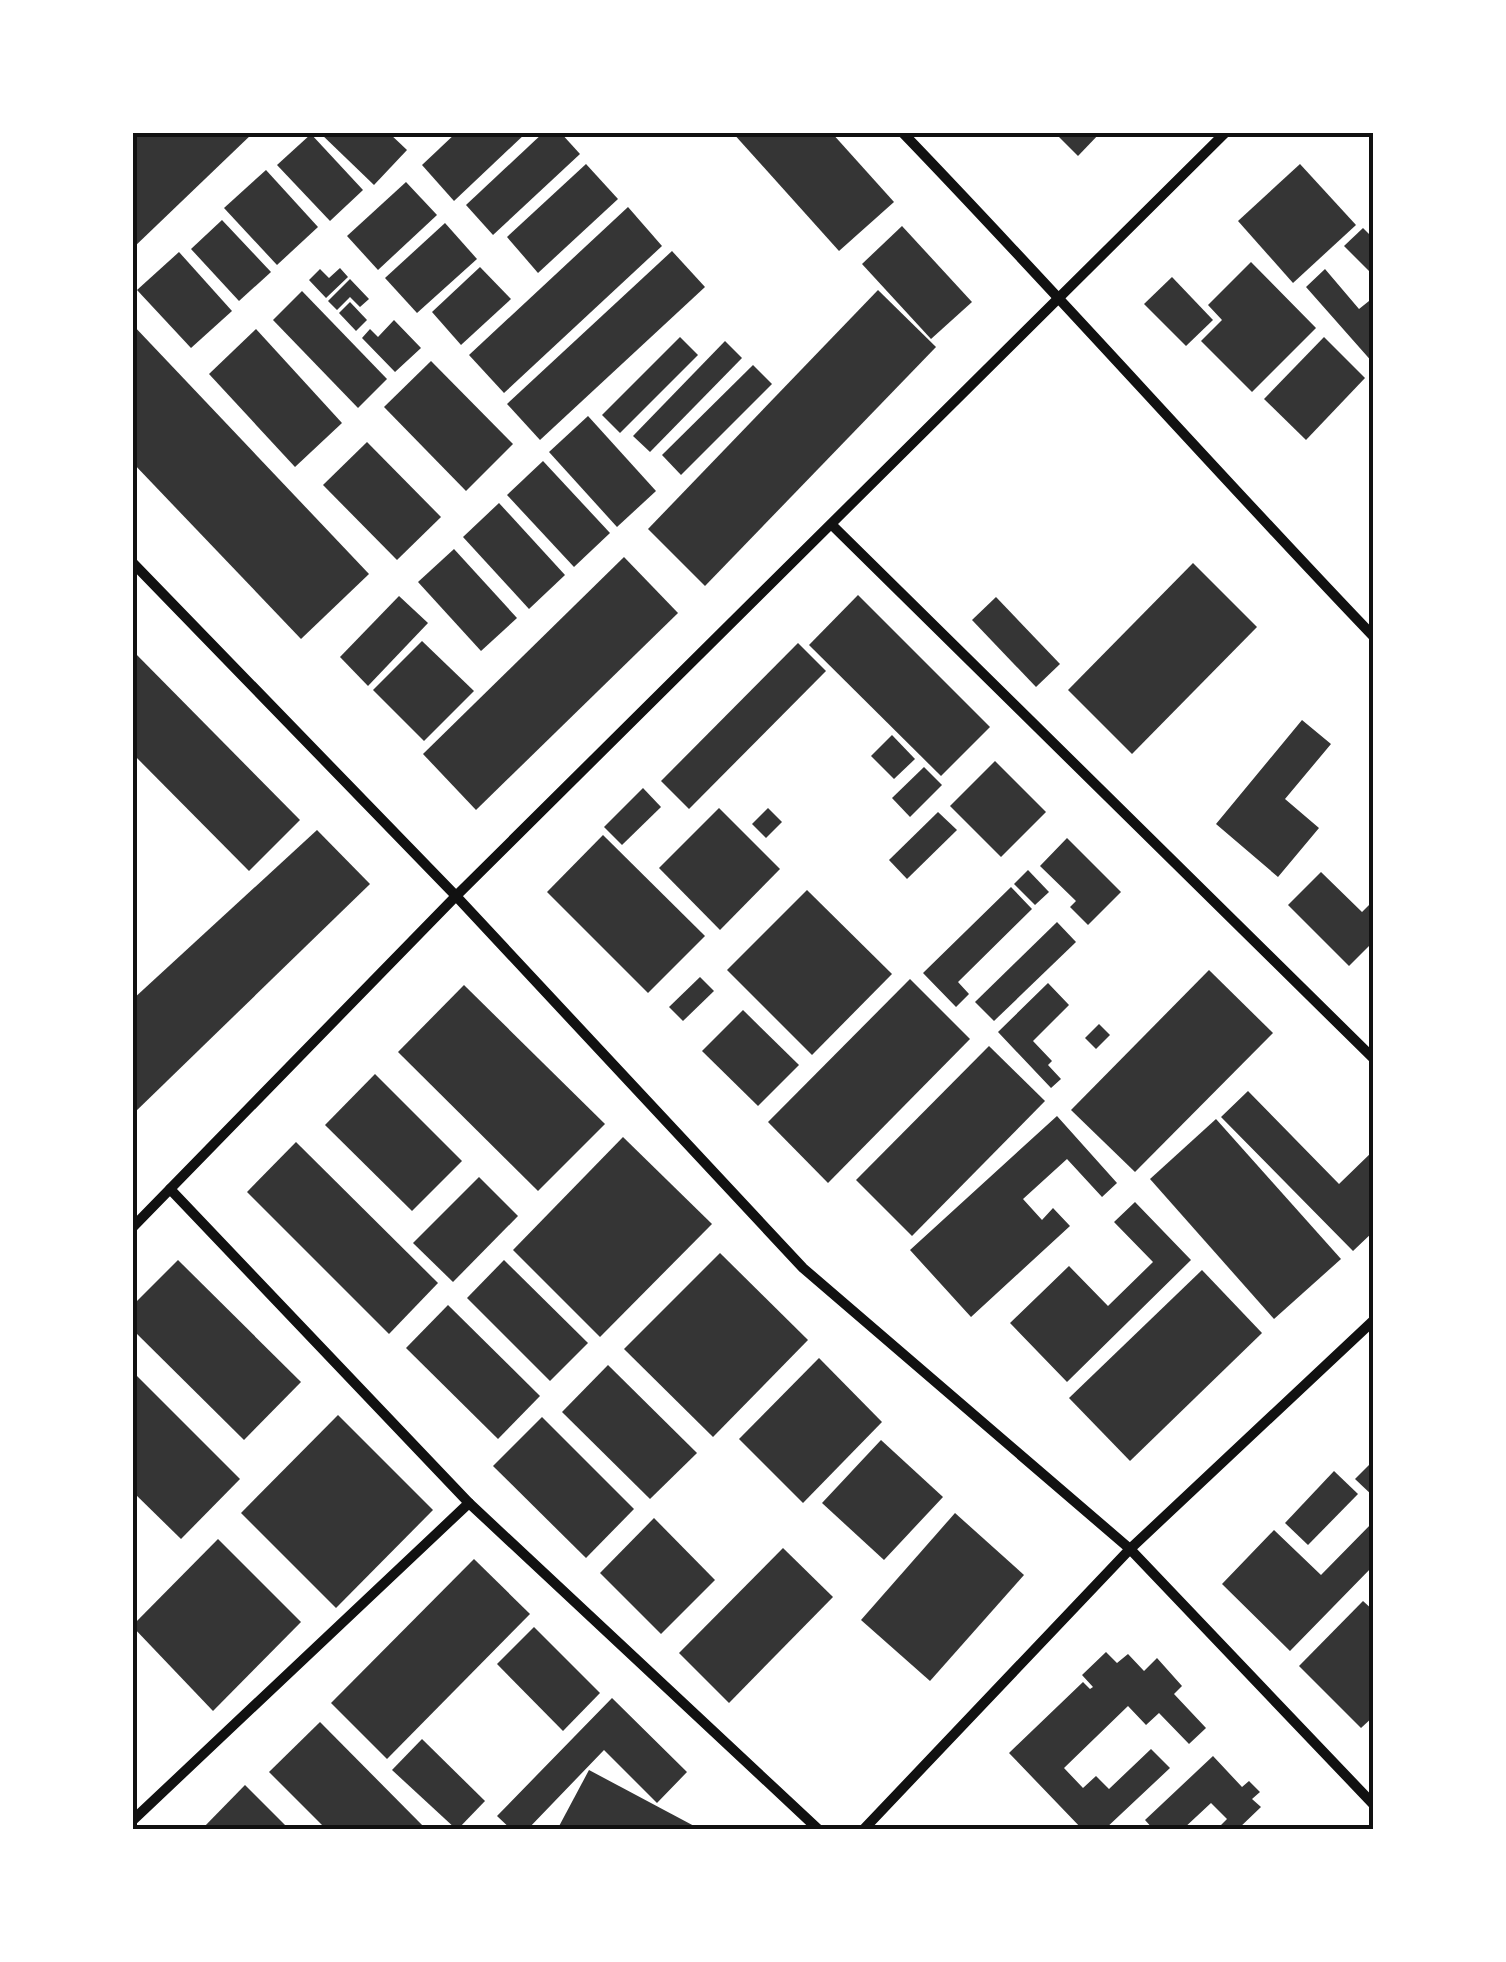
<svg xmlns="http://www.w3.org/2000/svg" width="1506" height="1962" font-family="Inter,sans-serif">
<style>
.building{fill:#353535}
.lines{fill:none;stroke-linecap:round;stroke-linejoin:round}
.minor{stroke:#111;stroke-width:10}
.neatline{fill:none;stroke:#111;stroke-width:4}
</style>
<rect width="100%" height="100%" fill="#fff"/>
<g class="building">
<path d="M132 132H254L132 249Z"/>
<path d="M319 132H388L407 150 374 185Z"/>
<path d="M457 132H527L454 201 422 165Z"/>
<path d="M544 132H560L580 154 493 235 466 205Z"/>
<path d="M732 132H831L894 202 839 251Z"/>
<path d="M1054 132H1101L1078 156Z"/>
<path d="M311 134 363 190 330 221 277 165Z"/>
<path d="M586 164 618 199 538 273 507 237Z"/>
<path d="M1300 164 1356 225 1293 283 1238 221Z"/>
<path d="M266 170 318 227 277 265 224 208Z"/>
<path d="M406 182 437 215 378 270 347 236Z"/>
<path d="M628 207 662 246 504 393 469 355Z"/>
<path d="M222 220 271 272 239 301 191 249Z"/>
<path d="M445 223 477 259 417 313 385 278Z"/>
<path d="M902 226 972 302 931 339 862 264Z"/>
<path d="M1363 228 1374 239V276L1344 246Z"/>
<path d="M672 251 705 287 540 440 507 404Z"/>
<path d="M179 252 232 311 191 348 137 290Z"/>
<path d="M1251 262 1316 328 1252 392 1201 341 1222 320 1208 305Z"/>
<path d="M480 267 511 299 461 345 432 312Z"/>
<path d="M340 268 348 277 326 298 309 280 320 269 329 278Z"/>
<path d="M1325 269 1359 309 1374 297V364L1306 287Z"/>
<path d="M1172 277 1213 320 1186 346 1144 304Z"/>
<path d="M350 279 369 299 360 307 350 297 337 310 328 301Z"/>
<path d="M878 290 936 347 705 586 648 529Z"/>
<path d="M302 291 387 379 358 408 273 320Z"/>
<path d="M350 302 367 320 356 331 339 313Z"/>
<path d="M394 320 421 348 395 372 362 338 370 329 378 337Z"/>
<path d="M132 324 369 574 301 639 132 462Z"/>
<path d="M256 329 342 423 295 467 209 374Z"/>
<path d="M680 337 698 355 620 433 602 415Z"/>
<path d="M1324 337 1365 378 1306 440 1264 399Z"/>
<path d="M725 341 742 358 650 452 633 436Z"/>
<path d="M431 361 513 444 466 491 384 407Z"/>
<path d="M753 365 772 384 681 475 662 455Z"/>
<path d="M588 416 656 491 617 527 549 452Z"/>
<path d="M367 442 441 517 397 560 323 485Z"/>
<path d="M543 461 610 533 574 567 507 495Z"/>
<path d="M499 503 565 575 529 609 463 537Z"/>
<path d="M454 549 517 618 481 651 418 582Z"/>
<path d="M624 557 678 613 476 810 423 754Z"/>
<path d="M1193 563 1257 627 1132 754 1068 690Z"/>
<path d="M858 595 990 727 941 776 809 645Z"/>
<path d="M399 596 428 623 368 686 340 657Z"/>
<path d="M996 597 1060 664 1036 687 972 620Z"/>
<path d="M422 641 474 691 424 741 373 690Z"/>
<path d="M798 643 826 671 689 809 661 781Z"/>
<path d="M132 650 300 820 249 871 132 753Z"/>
<path d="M1302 720 1331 744 1285 799 1319 828 1278 877 1216 824Z"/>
<path d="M892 735 915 759 894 779 871 756Z"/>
<path d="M995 761 1046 812 1001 857 950 806Z"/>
<path d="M924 767 942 785 910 817 892 798Z"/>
<path d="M643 788 661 807 622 845 604 827Z"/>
<path d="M719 808 780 869 720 930 659 868Z"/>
<path d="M768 808 782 822 766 838 752 824Z"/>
<path d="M938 812 957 830 907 879 889 860Z"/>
<path d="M317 830 370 884 132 1115V1000Z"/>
<path d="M603 835 705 936 648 993 547 892Z"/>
<path d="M1067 838 1121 892 1088 925 1070 907 1076 901 1040 866Z"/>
<path d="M1028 870 1049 892 1035 905 1014 884Z"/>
<path d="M1321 872 1362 912 1374 900V941L1349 966 1288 905Z"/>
<path d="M1011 887 1032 909 958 982 969 994 956 1007 923 973Z"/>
<path d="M807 890 892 974 812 1055 727 970Z"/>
<path d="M1057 922 1076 942 994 1021 975 1002Z"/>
<path d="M1209 970 1273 1033 1135 1172 1071 1110Z"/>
<path d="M700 977 714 991 683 1021 669 1007Z"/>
<path d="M910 979 970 1039 828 1183 768 1122Z"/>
<path d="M1048 983 1069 1005 1033 1041 1052 1061 1048 1065 1061 1079 1051 1088 998 1032Z"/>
<path d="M464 985 605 1124 538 1191 398 1052Z"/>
<path d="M743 1010 799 1065 758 1106 702 1051Z"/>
<path d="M1099 1024 1110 1035 1096 1049 1085 1038Z"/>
<path d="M989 1046 1045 1101 912 1236 856 1180Z"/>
<path d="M375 1074 462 1161 412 1211 325 1125Z"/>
<path d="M1248 1091 1339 1184 1374 1150V1231L1353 1251 1221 1117Z"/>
<path d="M1057 1116 1117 1183 1102 1197 1067 1159 1023 1199 1042 1220 1053 1208 1070 1226 971 1317 910 1250Z"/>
<path d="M1216 1119 1341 1259 1274 1319 1150 1179Z"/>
<path d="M623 1137 712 1224 600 1337 513 1250Z"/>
<path d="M296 1142 438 1283 389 1334 247 1192Z"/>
<path d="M479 1177 518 1216 453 1282 413 1243Z"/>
<path d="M1135 1202 1191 1260 1067 1382 1010 1323 1069 1266 1108 1306 1153 1262 1114 1222Z"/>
<path d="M720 1253 808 1340 713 1437 624 1349Z"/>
<path d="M178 1260 301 1382 244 1440 132 1329V1306Z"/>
<path d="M504 1260 588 1343 550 1381 467 1298Z"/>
<path d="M1202 1270 1262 1333 1130 1461 1069 1398Z"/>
<path d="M448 1305 540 1396 498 1439 406 1348Z"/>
<path d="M819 1358 882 1422 803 1503 739 1439Z"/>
<path d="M608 1365 697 1453 650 1499 562 1412Z"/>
<path d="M132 1371 240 1479 181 1539 132 1491Z"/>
<path d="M338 1415 433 1510 336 1608 241 1513Z"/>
<path d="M542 1417 634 1509 586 1558 493 1466Z"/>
<path d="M881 1440 943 1497 884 1560 822 1503Z"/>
<path d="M1374 1460V1497L1355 1479Z"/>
<path d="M1334 1471 1358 1494 1308 1545 1285 1523Z"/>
<path d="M955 1513 1024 1575 930 1681 861 1620Z"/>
<path d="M654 1518 715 1580 661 1634 600 1573Z"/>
<path d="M1374 1521V1565L1290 1651 1222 1584 1274 1530 1321 1575Z"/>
<path d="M218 1539 301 1622 213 1711 132 1626Z"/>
<path d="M783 1548 833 1597 729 1703 679 1653Z"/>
<path d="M474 1559 530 1614 387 1759 331 1703Z"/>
<path d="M1363 1601 1374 1611V1716L1361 1728 1299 1666Z"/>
<path d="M534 1627 600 1693 563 1731 497 1664Z"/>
<path d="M1106 1652 1117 1663 1128 1654 1144 1671 1157 1658 1182 1686 1174 1694 1206 1728 1189 1744 1159 1713 1146 1725 1128 1706 1064 1768 1083 1788 1096 1776 1109 1789 1151 1749 1170 1768 1104 1830H1083L1009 1753 1083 1682 1090 1689 1093 1687 1082 1675Z"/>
<path d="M612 1698 687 1772 657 1803 604 1750 527 1830H512L497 1816Z"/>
<path d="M320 1722 427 1830H327L269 1772Z"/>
<path d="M422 1739 485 1801 457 1830 392 1770Z"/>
<path d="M1213 1756 1242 1787 1249 1781 1260 1792 1252 1799 1261 1807 1237 1830H1216L1227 1819 1211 1803 1182 1830H1154L1145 1820Z"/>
<path d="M589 1770 696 1827 694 1830H557Z"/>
<path d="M245 1785 290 1830H201Z"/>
</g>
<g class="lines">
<g class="minor">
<path d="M902 132C1062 298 1214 470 1374 637"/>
<path d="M833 526 1374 1059"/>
<path d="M132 562 456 896 803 1268 1130 1549 1374 1805"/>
<path d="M170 1189 469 1503 819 1830"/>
<path d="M132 1228 456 896 1226 132"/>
<path d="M132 1821 469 1503"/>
<path d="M863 1830 1130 1549 1374 1320"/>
</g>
</g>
<rect width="1506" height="1962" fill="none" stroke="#ffffff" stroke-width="270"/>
<rect x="135" y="135" width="1236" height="1692" class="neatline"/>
</svg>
